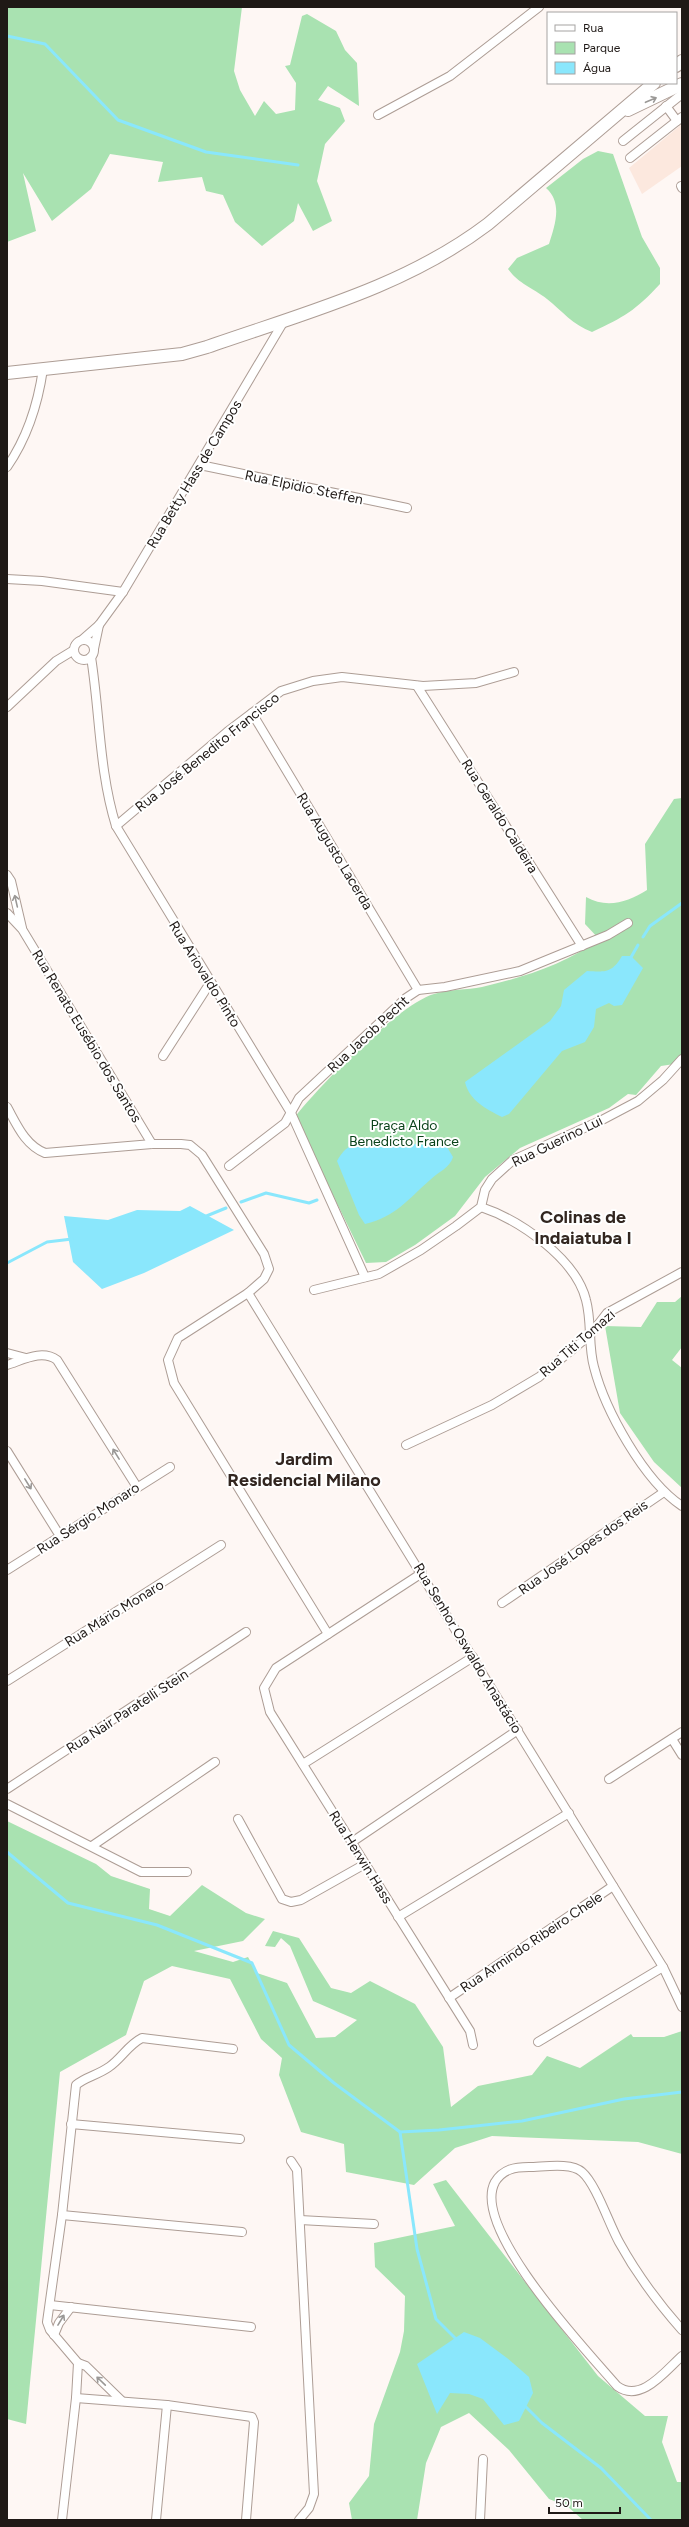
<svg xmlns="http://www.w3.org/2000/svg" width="689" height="2527" font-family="Figtree,sans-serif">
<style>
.built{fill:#fce8de}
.green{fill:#a9e2b1}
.water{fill:#8ae7fc}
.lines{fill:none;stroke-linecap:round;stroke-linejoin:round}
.stream{stroke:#8ae7fc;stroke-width:3}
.minor-casing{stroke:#ad9d95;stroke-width:10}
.primary-casing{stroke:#ad9d95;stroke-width:14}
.minor{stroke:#fff;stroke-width:8}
.primary{stroke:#fff;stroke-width:12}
.oneway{stroke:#9a9896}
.labels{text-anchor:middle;stroke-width:4;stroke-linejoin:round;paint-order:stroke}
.street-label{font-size:14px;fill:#1f1916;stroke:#fff}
.park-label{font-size:14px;fill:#0a421a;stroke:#fff}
.district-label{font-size:18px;font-weight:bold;fill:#322620;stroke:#fff}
</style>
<rect width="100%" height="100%" fill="#fef7f4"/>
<path class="built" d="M682 124V166L642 194 629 168Z"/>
<g class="green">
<path d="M7 7H242L234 71 240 90 255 116 264 101 276 114 295 110 296 83 285 66 290 65 302 16 307 14 336 31 345 50 357 63 359 106 328 86 318 100 340 108 345 121 325 144 317 181 332 221 313 231 298 203 294 221 262 246 235 222 223 195 206 191 202 177 158 182 163 162 110 154 91 189 52 221 23 173 36 231 7 242Z"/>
<path d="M598 151 613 154 642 237 660 268V284C635 311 624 317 592 332 573 325 562 311 547 299 532 287 520 285 508 269L517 258 549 244C555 225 563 203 546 188L583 159Z"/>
<path d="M682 798 681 1063 661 1066 636 1095 628 1094 609 1108 520 1148 485 1177 455 1216 415 1245 386 1262 366 1263 295 1117C318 1087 399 1004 434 994 449 989 467 990 482 987 521 978 567 964 599 939L585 924 586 897C607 909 628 902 647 890L645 844 674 799Z"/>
<path d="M682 1296V1347L672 1360 682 1368V1488L654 1462 620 1413 605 1326 641 1327 657 1302H675Z"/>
<path d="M7 1821 96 1864 111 1876 150 1889 149 1909 170 1916 202 1885 246 1913 265 1919 243 1941 194 1951 233 1962 248 1957 257 1973 287 1983 316 2038 335 2037 357 2020 313 2001 290 1946 281 1938 275 1947 265 1946 273 1931 299 1938 331 1988 351 1993 370 1981 415 2004 443 2047 451 2107 478 2086 532 2075 547 2056 580 2068 631 2034 633 2037H664L682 2031V2154L638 2142 492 2136 455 2148 414 2185 346 2172 344 2144 301 2132 279 2075 282 2058 261 2039 230 1979 172 1966 144 1981 126 2035 60 2072 26 2424 7 2419Z"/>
<path d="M446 2180 598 2376 645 2416H668L662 2442 677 2482H682V2520H583L567 2506 549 2499 509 2450 469 2413 441 2427 426 2463 417 2520H352L349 2503 369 2476 374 2424 400 2352 404 2331 405 2296 375 2267 374 2243 455 2226 433 2184Z"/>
</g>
<g class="water">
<path d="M622 956H631L643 968 622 1005 614 1006 609 1003 596 1009 594 1027 585 1042 562 1051 509 1114 502 1117C486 1109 469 1100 465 1082L550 1021 561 1006 564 990 587 971C606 972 612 973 622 956Z"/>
<path d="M381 1141 447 1147 453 1157C450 1168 438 1172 430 1180 407 1200 397 1216 365 1224L359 1215 337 1161C348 1141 360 1142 381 1141Z"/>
<path d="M190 1206 234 1230 144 1273 102 1289 73 1262 64 1216 108 1220 137 1210 180 1211Z"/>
<path d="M464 2332 480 2338 507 2358 529 2377 533 2393 519 2421 504 2425 483 2399 469 2394 450 2393 437 2414 417 2364Z"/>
</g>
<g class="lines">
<g class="stream">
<path d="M7 36 45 44 118 120 206 152 298 165"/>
<path d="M643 937 650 926 682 903"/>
<path d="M630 959 638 945"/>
<path d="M241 1202 266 1193 309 1203 317 1200"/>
<path d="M204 1217 226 1208"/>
<path d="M7 1263 47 1242 72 1239"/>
<path d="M7 1852 68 1903 157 1925 252 1963 289 2045 334 2083 400 2132 417 2249 436 2319 457 2340"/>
<path d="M400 2132 439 2130 522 2121 624 2099 682 2092"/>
<path d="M524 2405 542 2423 601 2468 651 2520"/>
</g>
<g class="minor-casing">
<g id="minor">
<path d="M666 106 677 121"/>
<path d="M378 115 450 76 539 7"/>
<path d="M623 141 682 94"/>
<path d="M630 158 682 117"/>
<path d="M681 186 682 188"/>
<path d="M200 465 407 508"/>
<path d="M7 467C27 438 38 404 43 369"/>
<path d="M7 579 42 581 123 592"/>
<path d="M83 639 99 625 123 592 284 321"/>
<circle cx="84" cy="650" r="10"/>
<path d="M94 649 99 625"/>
<path d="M91 657C100 714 99 771 116 826L291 1113 365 1277"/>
<path d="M417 686 582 946"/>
<path d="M7 707 56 661 74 650"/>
<path d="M252 713 418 990"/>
<path d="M116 826 227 732 281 691 313 681 342 677 423 686 476 683 514 672"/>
<path d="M7 875 11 881 22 928"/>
<path d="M7 913 22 929 152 1144"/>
<path d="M163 1056 210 983"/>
<path d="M7 1107C17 1125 25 1145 45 1153L152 1144H181L190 1145 202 1155 264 1254 269 1269 264 1279 248 1293 178 1338 168 1360 174 1383 328 1634"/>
<path d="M229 1166 285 1123 299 1098 406 998 418 990 445 987 520 971 608 935 628 923"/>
<path d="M481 1207C520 1220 576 1259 586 1300 592 1322 588 1346 594 1367 605 1410 644 1481 682 1506"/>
<path d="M314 1290 379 1274 421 1250 456 1226 481 1207 485 1190 492 1179 513 1160 602 1120 638 1101 663 1080 682 1059"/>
<path d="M248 1293 663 1967 682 2007"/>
<path d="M7 1353 26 1358"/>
<path d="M7 1365C23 1360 42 1349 57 1360L137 1487"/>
<path d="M406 1445 492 1405 539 1377 590 1335 607 1313 682 1272"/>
<path d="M7 1451 60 1536"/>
<path d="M7 1570 170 1467"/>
<path d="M422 1573 276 1668 264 1688 270 1712 470 2031 473 2045"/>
<path d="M502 1603 664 1492"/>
<path d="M7 1681 221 1545"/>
<path d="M672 1739 682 1755"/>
<path d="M303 1764 473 1657"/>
<path d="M609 1779 682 1732"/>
<path d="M7 1789 246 1632"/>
<path d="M7 1804 141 1872H187"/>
<path d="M238 1819 282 1899 291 1902 301 1900 365 1864"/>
<path d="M352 1842 518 1730"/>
<path d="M92 1846 215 1762"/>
<path d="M398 1917 569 1813"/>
<path d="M449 1998 613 1886"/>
<path d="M538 2042 663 1967"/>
<path d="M71 2124 240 2139"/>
<path d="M291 2161 297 2170 314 2494 309 2508 299 2520"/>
<path d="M62 2215 242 2232"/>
<path d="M300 2220 374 2224"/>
<path d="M50 2305 251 2327"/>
<path d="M682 2330C659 2304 636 2273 619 2242 609 2224 596 2184 582 2172 571 2162 543 2167 529 2167 515 2167 503 2169 495 2182 470 2228 587 2351 617 2386 641 2404 666 2370 682 2356"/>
<path d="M54 2335 59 2323 71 2307"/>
<path d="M78 2363 86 2366 122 2401"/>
<path d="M76 2398 167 2405 252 2417 254 2422 246 2520"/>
<path d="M62 2520 76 2398 78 2363 50 2330 47 2322 62 2215 76 2085C85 2077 98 2075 109 2067 122 2058 128 2045 142 2038L233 2049"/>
<path d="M156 2520 167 2405"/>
<path d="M480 2520 483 2459"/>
</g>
</g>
<g class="primary-casing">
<g id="primary">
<path d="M676 66 682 61"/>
<path d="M628 110 682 84"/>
<path d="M7 373 182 354 207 347C304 313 405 287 488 224L654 83"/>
</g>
</g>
<use href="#minor" class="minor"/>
<use href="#primary" class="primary"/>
</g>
<defs><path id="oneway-shaft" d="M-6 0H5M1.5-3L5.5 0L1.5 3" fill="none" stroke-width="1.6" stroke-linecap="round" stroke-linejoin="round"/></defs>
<g class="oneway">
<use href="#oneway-shaft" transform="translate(651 100) rotate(-23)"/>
<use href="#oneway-shaft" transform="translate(16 901) rotate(-103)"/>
<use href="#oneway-shaft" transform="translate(116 1454) rotate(-122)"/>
<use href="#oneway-shaft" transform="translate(28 1484) rotate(58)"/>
<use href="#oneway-shaft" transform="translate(61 2320) rotate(-59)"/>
<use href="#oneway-shaft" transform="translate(101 2381) rotate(-136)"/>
</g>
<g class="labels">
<g class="street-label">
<text transform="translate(194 474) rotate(-59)" y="5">Rua Betty Hass de Campos</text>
<text transform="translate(304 487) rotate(12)" y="5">Rua Elpidio Steffen</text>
<text transform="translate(207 752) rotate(-39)" y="5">Rua José Benedito Francisco</text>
<text transform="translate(500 816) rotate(58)" y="5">Rua Geraldo Caldeira</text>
<text transform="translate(335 851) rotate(59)" y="5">Rua Augusto Lacerda</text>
<text transform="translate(205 974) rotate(58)" y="5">Rua Ariovaldo Pinto</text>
<text transform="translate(368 1034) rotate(-43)" y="5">Rua Jacob Pecht</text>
<text transform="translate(87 1036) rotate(59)" y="5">Rua Renato Eusébio dos Santos</text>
<text transform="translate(557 1141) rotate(-26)" y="5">Rua Guerino Lui</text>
<text transform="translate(577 1343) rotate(-41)" y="5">Rua Titi Tomazi</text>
<text transform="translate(88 1518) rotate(-33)" y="5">Rua Sérgio Monaro</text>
<text transform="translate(583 1547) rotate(-35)" y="5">Rua José Lopes dos Reis</text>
<text transform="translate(114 1613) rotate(-32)" y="5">Rua Mário Monaro</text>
<text transform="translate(468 1648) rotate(59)" y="5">Rua Senhor Oswaldo Anastácio</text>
<text transform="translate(127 1711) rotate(-33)" y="5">Rua Nair Paratelli Stein</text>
<text transform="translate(361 1857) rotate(58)" y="5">Rua Herwin Hass</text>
<text transform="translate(531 1942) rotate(-34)" y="5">Rua Armindo Ribeiro Chele</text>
</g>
<g class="park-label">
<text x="404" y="1130">Praça Aldo<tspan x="404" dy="16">Benedicto France</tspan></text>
</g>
<g class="district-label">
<text x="583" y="1223">Colinas de<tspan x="583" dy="21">Indaiatuba I</tspan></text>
<text x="304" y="1465">Jardim<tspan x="304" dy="21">Residencial Milano</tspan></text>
</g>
</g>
<rect width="689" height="2527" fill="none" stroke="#1f1916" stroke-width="16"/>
<rect x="547" y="12" width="130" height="72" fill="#ffffff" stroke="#a5a3a2"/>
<rect x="555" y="25" width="20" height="6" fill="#ffffff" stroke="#a5a3a2"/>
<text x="583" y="32" font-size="12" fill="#1f1916">Rua</text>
<rect x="555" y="42" width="20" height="12" fill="#a9e2b1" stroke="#a5a3a2"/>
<text x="583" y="52" font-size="12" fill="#1f1916">Parque</text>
<rect x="555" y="62" width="20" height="12" fill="#8ae7fc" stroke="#a5a3a2"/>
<text x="583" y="72" font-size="12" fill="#1f1916">Água</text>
<path d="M549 2507v6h71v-6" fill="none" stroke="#1f1916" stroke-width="2"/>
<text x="555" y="2507" font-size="12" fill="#1f1916" stroke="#ffffff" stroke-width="3" paint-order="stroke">50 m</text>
</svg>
